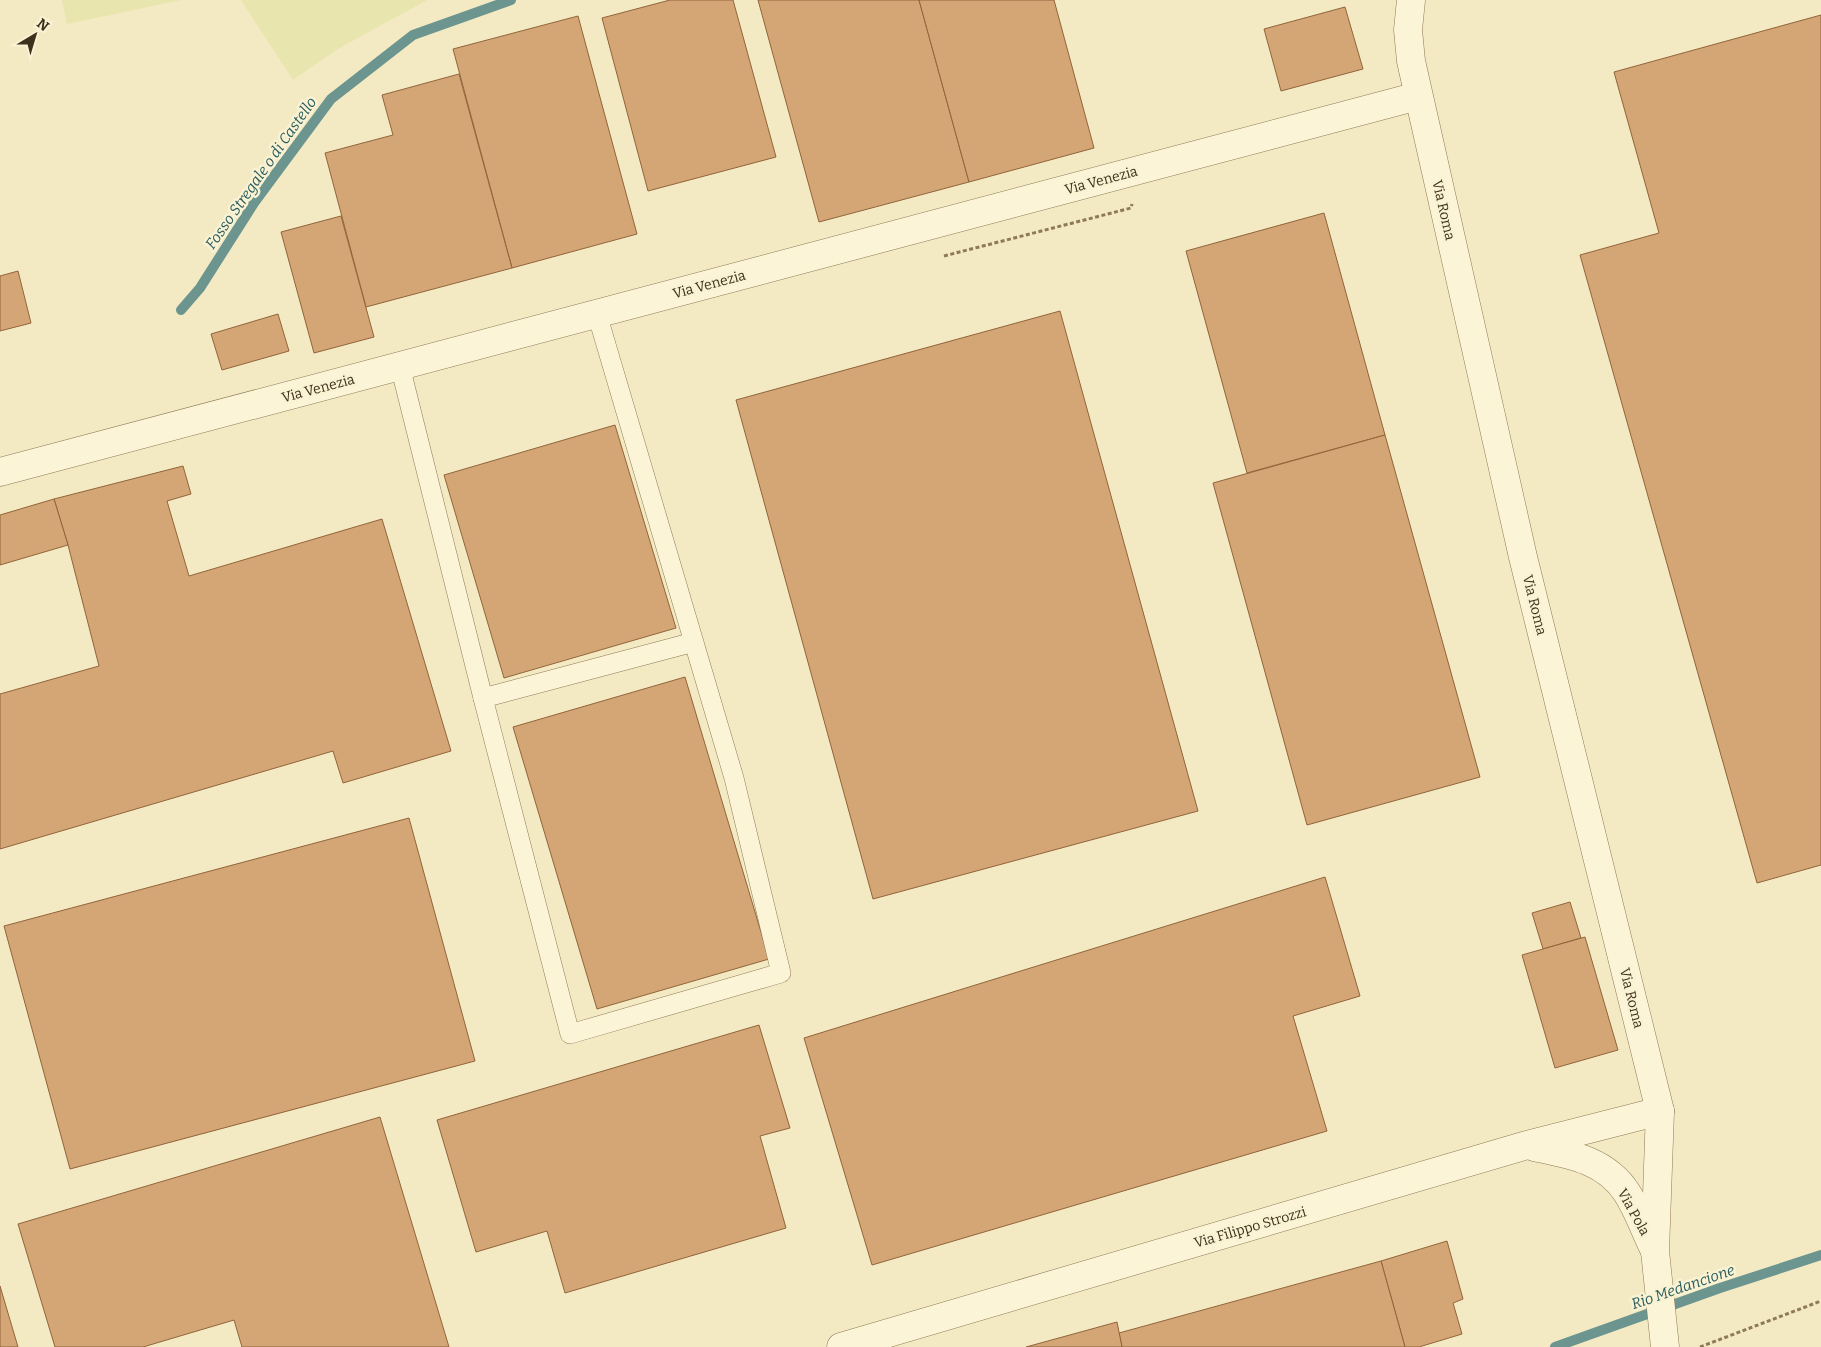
<svg xmlns="http://www.w3.org/2000/svg" width="1821" height="1347" font-family="Bitter,serif">
<style>
.farmland{fill:#e9e5af}
.lines{fill:none;stroke-linecap:round;stroke-linejoin:round}
.stream{stroke:#6b958e;stroke-width:10}
.building{fill:#d4a575;stroke:#91653a}
.service-casing{stroke:#8f7a57;stroke-width:20}
.minor-casing{stroke:#8f7a57;stroke-width:29}
.path{stroke:#8f7a57;stroke-width:3;stroke-dasharray:4 2.5;stroke-linecap:butt}
.service{stroke:#fcf4d7;stroke-width:19}
.minor{stroke:#fcf4d7;stroke-width:28}
.labels{text-anchor:middle;stroke-width:5;stroke-linejoin:round;paint-order:stroke}
.street-label{font-size:14px;fill:#3d301d;stroke:#f9f2d3}
.water-label{font-size:15px;font-style:italic;fill:#2b5d5e;stroke:#f9f2d3}
</style>
<rect width="100%" height="100%" fill="#f3e9c3"/>
<g class="farmland">
<path d="M62 0H181L67 24Z"/>
<path d="M241 0H427L336 50 293 80Z"/>
</g>
<g class="lines">
<g class="stream">
<path d="M181 310 200 288 254 203 331 99 413 35 511 0"/>
<path d="M1555 1347 1720 1288 1821 1255"/>
</g>
</g>
<g class="building">
<path d="M670 0H733L776 157 648 191 602 18Z"/>
<path d="M758 0H919L969 182 819 222Z"/>
<path d="M919 0H1054L1094 148 969 182Z"/>
<path d="M1345 7 1363 69 1281 91 1264 29Z"/>
<path d="M1821 15V865L1757 883 1580 255 1659 233 1614 72Z"/>
<path d="M578 16 637 234 512 268 453 49Z"/>
<path d="M459 74 512 268 366 307 325 153 393 135 382 95Z"/>
<path d="M1324 213 1385 435 1247 473 1186 251Z"/>
<path d="M341 216 374 337 314 353 281 232Z"/>
<path d="M18 271 31 323 0 331V276Z"/>
<path d="M1060 311 1198 811 873 899 736 400Z"/>
<path d="M278 314 289 351 222 370 211 334Z"/>
<path d="M615 425 676 628 504 678 444 475Z"/>
<path d="M1385 435 1480 777 1307 825 1213 483Z"/>
<path d="M183 466 191 494 167 501 189 576 382 519 451 751 343 783 333 751 0 849V694L99 666 68 545 54 499Z"/>
<path d="M54 499 68 545 0 565V515Z"/>
<path d="M685 677 769 959 597 1009 513 727Z"/>
<path d="M409 818 475 1061 70 1169 4 926Z"/>
<path d="M1325 877 1360 996 1293 1016 1327 1131 872 1265 804 1038Z"/>
<path d="M1570 902 1581 938 1543 949 1532 913Z"/>
<path d="M1585 937 1618 1050 1555 1068 1522 955Z"/>
<path d="M759 1025 790 1128 760 1136 786 1228 565 1293 547 1231 476 1252 437 1120Z"/>
<path d="M380 1117 449 1347H242L234 1320 143 1347H55L18 1224Z"/>
<path d="M1447 1241 1463 1299 1453 1303 1462 1334 1419 1347H1405L1381 1261Z"/>
<path d="M1381 1261 1405 1347H1122L1119 1333Z"/>
<path d="M0 1286 18 1347H0Z"/>
<path d="M1117 1322 1122 1347H1026Z"/>
</g>
<g class="lines">
<g class="service-casing">
<g id="service">
<path d="M597 314 734 778 781 973 570 1034 483 698 694 642"/>
<path d="M400 366 483 698"/>
</g>
</g>
<g class="minor-casing">
<g id="minor">
<path d="M1411 0 1408 30 1411 61 1523 557 1660 1111 1655 1251 1665 1347"/>
<path d="M0 472 1418 96"/>
<path d="M1534 1147C1569 1154 1606 1160 1627 1193 1638 1210 1645 1231 1654 1249"/>
<path d="M841 1347 1527 1145 1660 1111"/>
</g>
</g>
<g class="path">
<path d="M944 256 1131 208 1132 204"/>
<path d="M1700 1347 1821 1301"/>
</g>
<use href="#service" class="service"/>
<use href="#minor" class="minor"/>
</g>
<g class="labels">
<g class="street-label">
<text transform="translate(1101 180) rotate(-15)" y="5">Via Venezia</text>
<text transform="translate(1444 210) rotate(77)" y="5">Via Roma</text>
<text transform="translate(709 284) rotate(-15)" y="5">Via Venezia</text>
<text transform="translate(318 388) rotate(-15)" y="5">Via Venezia</text>
<text transform="translate(1535 605) rotate(76)" y="5">Via Roma</text>
<text transform="translate(1632 998) rotate(76)" y="5">Via Roma</text>
<text transform="translate(1634 1212) rotate(61)" y="5">Via Pola</text>
<text transform="translate(1250 1227) rotate(-16)" y="5">Via Filippo Strozzi</text>
</g>
<g class="water-label">
<text transform="translate(261 173) rotate(-55)" y="5">Fosso Stregale o di Castello</text>
<text transform="translate(1683 1287) rotate(-19)" y="5">Rio Medancione</text>
</g>
</g>
<g transform="translate(35 35) rotate(38)" stroke="#f9f2d3" stroke-width="4" paint-order="stroke">
<path d="M0-4L9 19L0 12L-9 19Z" fill="#3d301d"/>
<text y="-8" font-size="14" font-weight="bold" text-anchor="middle" fill="#3d301d">N</text>
</g>
</svg>
